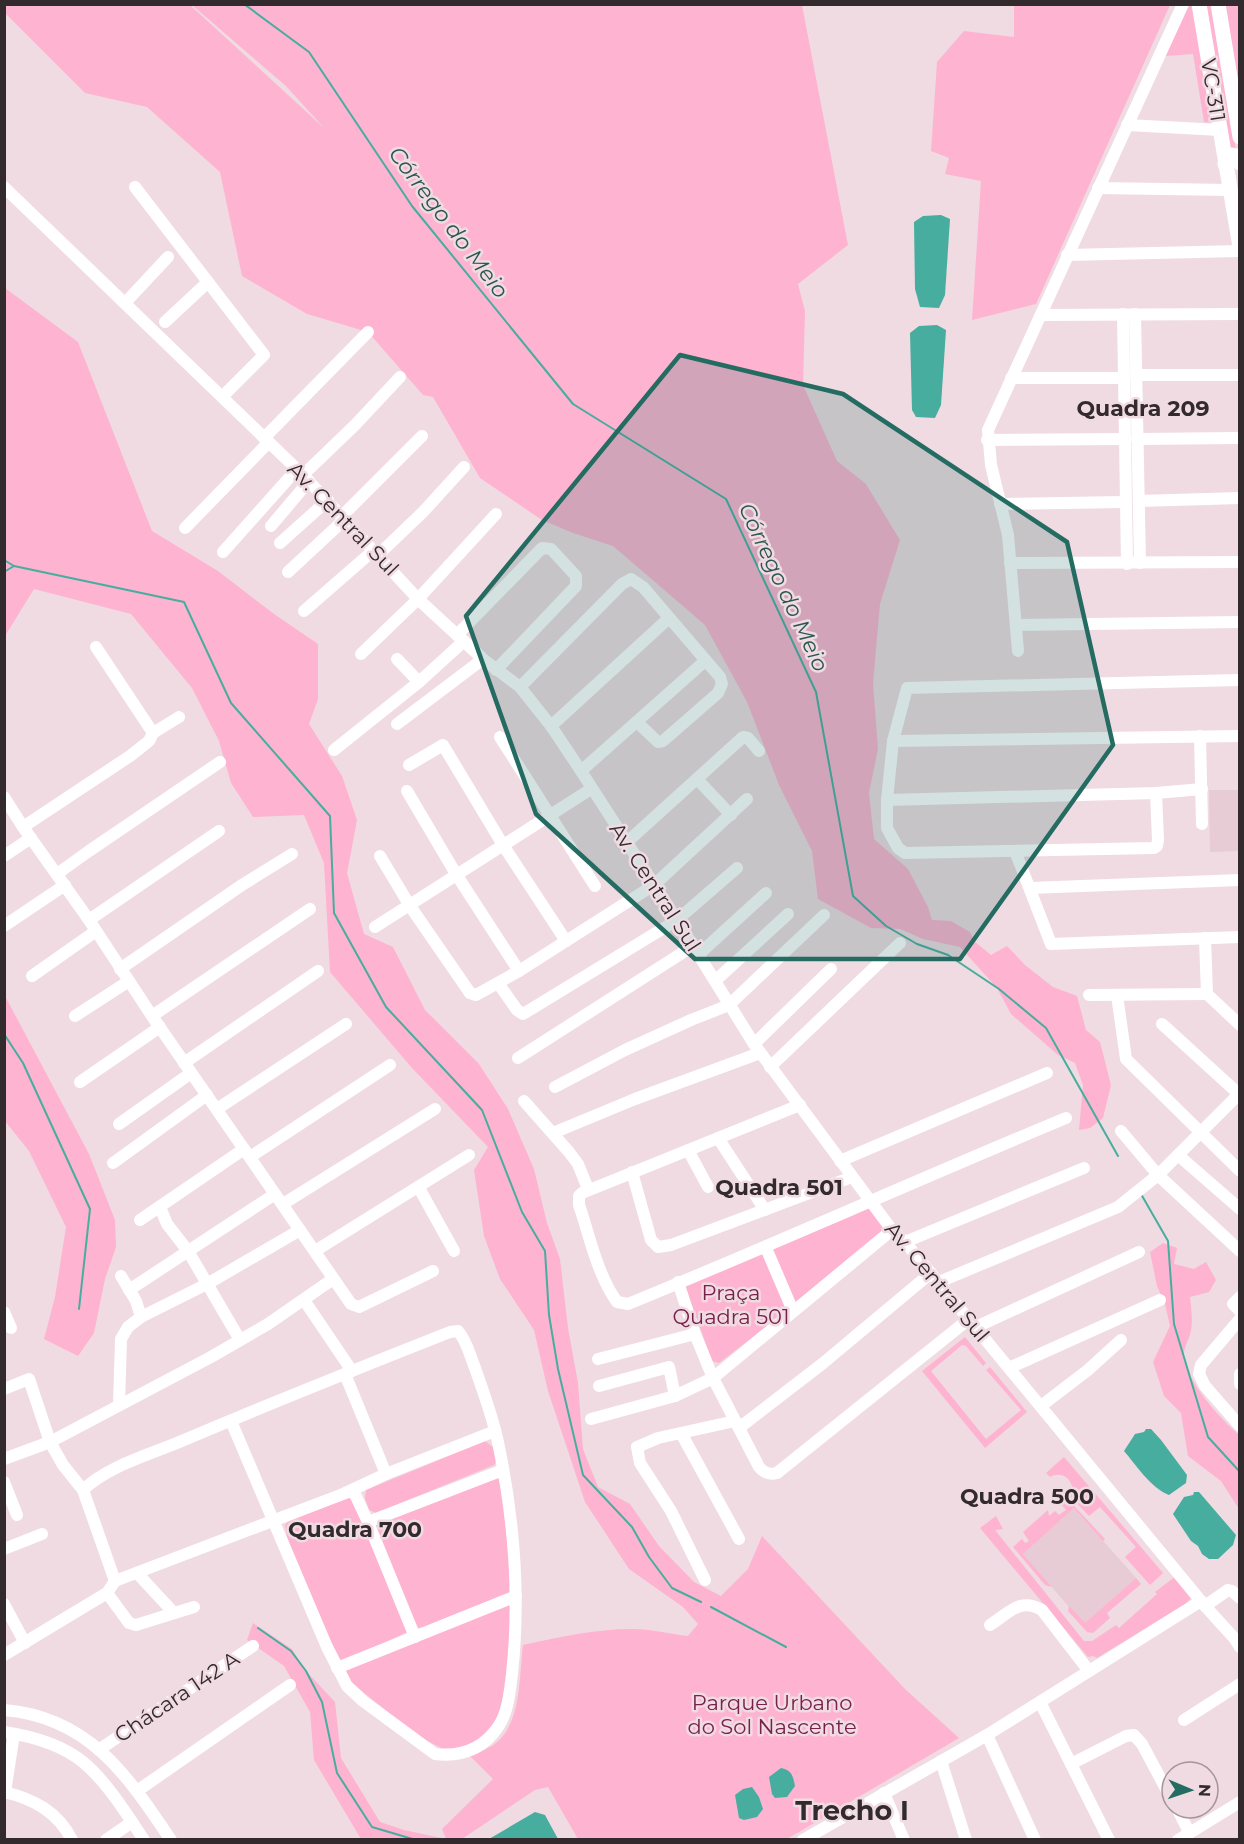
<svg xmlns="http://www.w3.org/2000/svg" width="1244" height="1844" font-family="Montserrat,sans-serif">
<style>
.built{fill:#e7cbd5}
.green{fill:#feb3d0}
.water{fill:#47ad9f}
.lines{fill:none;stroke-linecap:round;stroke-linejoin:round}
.stream{stroke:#47ad9f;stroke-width:2}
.minor{stroke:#fff;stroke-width:12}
.major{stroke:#fff;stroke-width:15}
.marked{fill:#246b62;fill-opacity:0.2;stroke:#246b62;stroke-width:4.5;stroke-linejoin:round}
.labels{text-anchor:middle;stroke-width:5;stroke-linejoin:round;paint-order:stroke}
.street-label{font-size:21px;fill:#322a2d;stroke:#f0dbe2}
.park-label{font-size:21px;fill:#78214c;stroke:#f0dbe2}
.water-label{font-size:22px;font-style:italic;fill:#29564f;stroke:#f0dbe2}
.neighbourhood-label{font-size:22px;font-weight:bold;fill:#322a2d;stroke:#f0dbe2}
.district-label{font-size:27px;font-weight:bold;fill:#322a2d;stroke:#f0dbe2}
</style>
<rect width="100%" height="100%" fill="#f0dbe2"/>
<g class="built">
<path d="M1209 790H1239V851L1210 852Z"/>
<path d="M1074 1508 1136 1578 1084 1624 1023 1554Z"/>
</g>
<g class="green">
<path d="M4 5H190L324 128 286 86 192 5H802L848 245 798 284 805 311 803 385 837 461 866 484 900 540 880 604 873 683 878 749 869 793 874 839 908 869 928 907 932 920 951 921 970 932 974 941 991 955 1007 946 1025 965 1053 987 1077 996 1086 1030 1100 1042 1111 1085 1103 1118 1090 1128 1079 1130 1083 1085 1075 1063 1058 1055 1011 1014 997 988 960 947 923 939 900 929 871 928 818 899 812 851 779 785 747 702 705 625 613 546 573 533 542 520 480 478 433 397 423 395 368 332 307 314 242 276 220 172 147 107 85 93 5 13Z"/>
<path d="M1014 5H1170L1036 304 972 320 981 181 945 174 949 158 931 151 937 62 964 31 1014 37Z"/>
<path d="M1190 5H1195L1203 44 1201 65 1206 91 1213 111V123L1204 122 1193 54 1165 56 1186 7Z"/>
<path d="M1204 5H1212L1236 150 1229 151Z"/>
<path d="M1221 5H1239V113Z"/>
<path d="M5 288 78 342 152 531 218 571 274 614 318 644V699L309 724 342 776 357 820 347 873 364 934 393 947 425 1010 479 1064 508 1109 534 1169 547 1223 560 1259 568 1328 578 1383 583 1449 598 1487 630 1504 659 1546 694 1582 721 1596 748 1569 762 1536 905 1689 959 1738 787 1839H578L548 1787 535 1790 462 1839H361L314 1760 310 1712 284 1666 247 1640 253 1623 292 1649 306 1671 335 1702 341 1758 380 1822 404 1830 446 1839 442 1829 493 1779 470 1756C477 1753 485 1750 492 1746 522 1727 519 1676 523 1645 559 1637 595 1629 633 1629 651 1629 670 1634 688 1636L698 1624 683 1607 629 1569 585 1502 548 1391 534 1330 500 1279 484 1236 474 1170 488 1147 412 1068 330 972 324 863 304 815 253 817 231 783 219 741 192 688 131 614 34 589 5 636Z"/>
<path d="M5 996 89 1154 115 1220 116 1247 105 1279 94 1333 78 1356 44 1339 55 1297 66 1227 29 1151 5 1121Z"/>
<path d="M870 1206 887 1227 775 1320 719 1363 712 1361 686 1289V1285L854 1215Z"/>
<path d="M1163 1243 1177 1248 1174 1264 1194 1269 1206 1262 1216 1280 1209 1292 1190 1297C1191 1308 1193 1320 1191 1330 1190 1338 1183 1348 1184 1356 1187 1383 1220 1418 1239 1435V1509L1221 1481 1188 1456 1181 1413 1164 1396 1153 1362 1170 1326 1165 1304 1157 1286 1150 1252Z"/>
<path d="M965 1337 986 1363 983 1366 966 1346 962 1345 931 1371 986 1439 1021 1410 986 1370 990 1367 1027 1412 985 1448 922 1371Z"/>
<path d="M485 1441 494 1448 497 1460 494 1465 376 1513 369 1510 365 1498 366 1490Z"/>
<path d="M1064 1457 1163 1573 1150 1585 1125 1557 1136 1547 1100 1507 1089 1516 1071 1497 1072 1486C1069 1476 1060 1472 1050 1477L1046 1473Z"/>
<path d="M498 1477 502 1489 512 1591 508 1595 429 1626 419 1628 415 1626 376 1530V1523Z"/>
<path d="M1062 1493 1105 1539 1103 1541 1074 1508 1023 1554 1052 1587 1045 1585 1013 1547 1022 1539 1025 1543 1029 1541 1023 1532 1048 1510 1049 1516 1055 1511 1059 1515 1066 1510 1056 1498Z"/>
<path d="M347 1497 357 1503 407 1632 357 1656 338 1661 287 1537 285 1525 288 1522Z"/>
<path d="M996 1516 1003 1529 995 1530 1084 1641H1092L1116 1625 1119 1628 1157 1594 1155 1592 1176 1576 1192 1597 1185 1604 1097 1658 1093 1656 1088 1657 980 1528Z"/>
<path d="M1136 1578 1141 1584 1107 1613 1110 1618 1093 1633 1087 1632 1068 1611 1069 1606 1085 1623Z"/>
<path d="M506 1603 513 1609V1642L499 1719 485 1737 460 1750 443 1749 416 1735 347 1679 345 1669Z"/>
</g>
<g class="water">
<path d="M941 215 950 219 945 295 939 308 920 307 915 289 914 222 923 216Z"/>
<path d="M937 325 946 330 941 405 935 418 916 417 912 410 910 333 919 326Z"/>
<path d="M1146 1429H1151L1161 1440 1187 1475 1186 1483 1169 1495C1151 1488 1136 1465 1124 1451L1135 1434 1144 1432Z"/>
<path d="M1194 1492H1199L1236 1535 1233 1545 1218 1559H1209L1202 1554 1198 1546 1191 1541 1173 1514 1184 1497 1193 1495Z"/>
<path d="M781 1768C792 1770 793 1776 795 1786L787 1797 775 1798 772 1794 769 1777Z"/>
<path d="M752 1787 759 1797 763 1809 757 1817 744 1820 739 1818 735 1795 743 1789Z"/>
<path d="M535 1812 545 1815 558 1839H489Z"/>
</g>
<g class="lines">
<g class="stream">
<path d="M244 4 309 52 412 206 573 404 726 499 816 692 853 896 886 926 917 944 948 955 999 989 1046 1028 1118 1156"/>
<path d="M4 560 14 566 184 602 231 703 330 816 334 913 386 1007 482 1110 522 1212 545 1251 549 1315 558 1369 583 1475 632 1527 649 1557 672 1588 701 1602"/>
<path d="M4 572 14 566"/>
<path d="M4 1034 23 1063 90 1209 79 1309"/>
<path d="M1141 1194 1168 1241 1174 1324 1208 1437 1240 1472"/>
<path d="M711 1607 786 1647"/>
<path d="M258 1628 291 1651 306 1671 322 1702 337 1773 372 1827 416 1840"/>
</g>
<g class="minor">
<path d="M1127 125 1220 130"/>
<path d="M4 187 303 475 418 599 483 659 520 687 551 726 581 771 677 920 754 1044 892 1230 905 1242 1205 1606 1235 1639 1240 1647"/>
<path d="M135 187 264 355 222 397"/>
<path d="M1098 188 1230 190"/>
<path d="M1067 255 1240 251"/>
<path d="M125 303 168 257"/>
<path d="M1123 314 1127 564"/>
<path d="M1135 314 1140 563"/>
<path d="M1041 315 1240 314"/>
<path d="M165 322 208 282"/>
<path d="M1136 375H1240"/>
<path d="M1011 378H1122"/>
<path d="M264 438 368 332"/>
<path d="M1137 439 1240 438"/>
<path d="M987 440 1124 439"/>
<path d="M303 475 355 425 400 377"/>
<path d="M1139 501 1240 498"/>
<path d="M1000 504 1124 502"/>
<path d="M342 516 422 436"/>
<path d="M271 526 309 481"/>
<path d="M185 528 268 443"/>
<path d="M280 543 328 500"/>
<path d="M223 552 297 469"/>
<path d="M378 555 423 512 464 467"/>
<path d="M1010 563 1240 562"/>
<path d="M288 572 345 519"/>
<path d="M304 611 374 550"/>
<path d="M1016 625 1240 622"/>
<path d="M457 635 542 548 551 549 576 576V586L496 670"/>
<path d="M96 647 153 733"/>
<path d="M1018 651 1008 535 991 465 988 430 1183 4"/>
<path d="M361 654 418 599 496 514"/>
<path d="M397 659 419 682"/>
<path d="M520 687 622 584 631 579 643 587 720 677 722 684 718 693 663 741 658 742 638 723"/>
<path d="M397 724 483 659"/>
<path d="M551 726 669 618"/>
<path d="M1200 736 1202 824"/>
<path d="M500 737 595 886"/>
<path d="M893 741 1240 736"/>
<path d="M334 750 419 682 464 641"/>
<path d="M409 765 443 745 503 845 566 941"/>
<path d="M581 771 705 661"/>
<path d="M697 779 731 815"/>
<path d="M407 791 456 874 519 971"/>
<path d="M1156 793 1158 840 1157 846 1154 848 905 853 898 848 887 828V800L893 741 907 688 1240 680"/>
<path d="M4 797 23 827 89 920 152 1016 351 1304 359 1307 433 1271"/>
<path d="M887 800 1156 793 1202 789"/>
<path d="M23 827 130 756 149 741 153 733 179 717"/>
<path d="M627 842 743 737 748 738 759 751"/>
<path d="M1015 851 1051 944 1240 937"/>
<path d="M4 856 31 838"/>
<path d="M380 856 410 906 470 993 476 995 519 971 654 885 747 799"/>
<path d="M57 874 89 851 220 762"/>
<path d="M1030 888 1240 880"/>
<path d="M89 920 219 831"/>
<path d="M4 926 65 885"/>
<path d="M375 927 591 789"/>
<path d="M1205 938 1207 994 1240 1025"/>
<path d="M698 955 766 893"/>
<path d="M120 969 242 885 292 854"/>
<path d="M32 976 96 931"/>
<path d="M715 981 788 914"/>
<path d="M498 983 517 1010 523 1014 677 920 737 868"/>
<path d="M1089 995 1207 994"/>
<path d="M1117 995 1126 1059 1240 1171"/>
<path d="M75 1016 129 981"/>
<path d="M152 1016 310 909"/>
<path d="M1162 1024 1240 1095"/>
<path d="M754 1044 831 969"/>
<path d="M518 1058 693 946"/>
<path d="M184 1063 318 971"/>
<path d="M770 1067 900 943"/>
<path d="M80 1082 160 1027"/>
<path d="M555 1087 625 1050 691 1020 729 1005 824 915"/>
<path d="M524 1101 569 1152 578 1164 588 1189"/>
<path d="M800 1105 582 1193 579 1196V1205C590 1237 597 1274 617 1302L628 1304C775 1244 919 1179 1066 1118"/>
<path d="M217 1109 346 1024"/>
<path d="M119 1124 191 1073"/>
<path d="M1121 1131 1158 1175 1240 1251"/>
<path d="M553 1133 635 1099 760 1053"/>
<path d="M718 1138 765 1210"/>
<path d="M688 1150 708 1187"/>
<path d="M1178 1155 1240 1209"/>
<path d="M250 1157 390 1065"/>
<path d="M840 1161 1047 1073"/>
<path d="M113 1163 207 1095"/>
<path d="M632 1172 651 1240 658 1247 671 1245 852 1177"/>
<path d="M419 1188 454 1251"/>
<path d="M283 1204 435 1109"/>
<path d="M160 1207 167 1224 188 1251 240 1340"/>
<path d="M140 1220 244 1149"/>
<path d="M905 1242 1084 1168"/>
<path d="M766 1248 793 1311"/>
<path d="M315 1251 469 1155"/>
<path d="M121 1276 136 1301 141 1317"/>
<path d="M678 1282 695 1334 713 1378 759 1467C764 1473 769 1475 777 1473L969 1319"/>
<path d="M939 1282 1118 1207 1158 1175 1240 1093"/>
<path d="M129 1290 275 1194"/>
<path d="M1240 1297 1233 1304 1240 1311"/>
<path d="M304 1300 352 1371"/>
<path d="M4 1312 11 1328"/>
<path d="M1240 1319 1201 1365 1199 1374 1205 1386 1240 1426"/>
<path d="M976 1327 1139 1252"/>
<path d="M598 1359 695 1334"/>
<path d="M1009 1368 1160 1300"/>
<path d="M345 1374 386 1474"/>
<path d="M1240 1374V1384"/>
<path d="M599 1386 669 1367 675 1396"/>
<path d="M4 1389 29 1379 50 1442 63 1465 83 1490 115 1581"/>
<path d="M119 1405 121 1339 128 1327 141 1317 207 1284 300 1230"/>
<path d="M1041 1406 1088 1370 1121 1340"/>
<path d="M591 1419 675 1396 713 1378 892 1230"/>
<path d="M739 1428 822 1364 931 1273"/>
<path d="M681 1433 739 1539"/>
<path d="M4 1459 50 1442 211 1357 268 1324 333 1279"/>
<path d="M4 1482 17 1515"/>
<path d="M83 1490C107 1466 152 1454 184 1440 272 1403 361 1367 450 1332L458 1331C467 1341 470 1356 475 1368 484 1394 494 1420 499 1447 514 1520 520 1600 512 1674 510 1691 508 1713 498 1727 483 1749 461 1757 435 1754L363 1701 347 1686 327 1647 231 1421"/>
<path d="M353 1490 368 1522 415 1637"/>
<path d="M368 1522 503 1470"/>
<path d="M4 1549 42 1534"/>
<path d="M137 1573 174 1613"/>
<path d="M705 1580 671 1511 640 1463 637 1447 658 1438 735 1421"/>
<path d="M115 1581 343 1494 386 1474 495 1431"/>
<path d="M107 1593 129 1623 136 1625 194 1607"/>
<path d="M4 1604 25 1643"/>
<path d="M1205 1606 1228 1590 1232 1591 1240 1598"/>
<path d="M990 1625C1009 1613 1020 1597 1042 1610L1089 1671"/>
<path d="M4 1655 107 1593 115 1581"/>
<path d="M337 1668 516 1596"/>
<path d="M1040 1702 1109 1840"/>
<path d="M4 1710C89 1717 127 1775 171 1840"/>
<path d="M1184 1720 1240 1684"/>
<path d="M4 1732C31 1736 62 1745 83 1762 107 1782 126 1813 144 1840"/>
<path d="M987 1735 1035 1840"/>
<path d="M100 1749 253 1646"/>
<path d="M941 1761 966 1840"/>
<path d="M1071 1764 1126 1736 1134 1735 1142 1744 1172 1800"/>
<path d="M137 1791 290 1685"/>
<path d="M4 1792C34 1799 58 1812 72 1840"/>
<path d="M5 1792 14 1734"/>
<path d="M884 1793 904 1840"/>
<path d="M1177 1808 1189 1832"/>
<path d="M106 1840 132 1822"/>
<path d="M803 1840 987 1735 1201 1601"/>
<path d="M1178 1840 1240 1802"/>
</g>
<g class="major">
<path d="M1199 4 1240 247"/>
<path d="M1218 4 1240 137"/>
<path d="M1225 164 1232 155 1236 156 1240 163"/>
</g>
</g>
<path class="marked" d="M680 355 843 394 1067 542 1113 745 960 959H695L536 814 466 616Z"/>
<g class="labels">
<g class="street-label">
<text transform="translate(1213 90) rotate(81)" y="7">VC-311</text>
<text transform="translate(343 519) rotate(46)" y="7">Av. Central Sul</text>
<text transform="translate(655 887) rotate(57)" y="7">Av. Central Sul</text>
<text transform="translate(937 1282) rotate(50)" y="7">Av. Central Sul</text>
<text transform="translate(177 1697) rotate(-34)" y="7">Chácara 142 A</text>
</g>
<g class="park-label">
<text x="731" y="1300">Praça<tspan x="731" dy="24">Quadra 501</tspan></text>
<text x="772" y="1710">Parque Urbano<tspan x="772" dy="24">do Sol Nascente</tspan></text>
</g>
<g class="water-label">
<text transform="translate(449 222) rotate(53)" y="8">Córrego do Meio</text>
<text transform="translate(784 587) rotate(65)" y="8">Córrego do Meio</text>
</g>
<g class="neighbourhood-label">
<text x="1143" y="416">Quadra 209</text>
<text x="779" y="1195">Quadra 501</text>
<text x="1027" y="1504">Quadra 500</text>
<text x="355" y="1537">Quadra 700</text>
</g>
<g class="district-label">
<text x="852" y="1820">Trecho I</text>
</g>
</g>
<rect width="1244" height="1844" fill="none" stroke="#322a2d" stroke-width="12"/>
<g transform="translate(1190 1790) rotate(92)"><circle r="28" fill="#f0dbe2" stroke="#a4949a" stroke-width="1.5"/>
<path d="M0-4.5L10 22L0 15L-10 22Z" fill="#246b62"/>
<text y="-9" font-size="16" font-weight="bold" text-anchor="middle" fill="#322a2d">N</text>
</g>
</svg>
